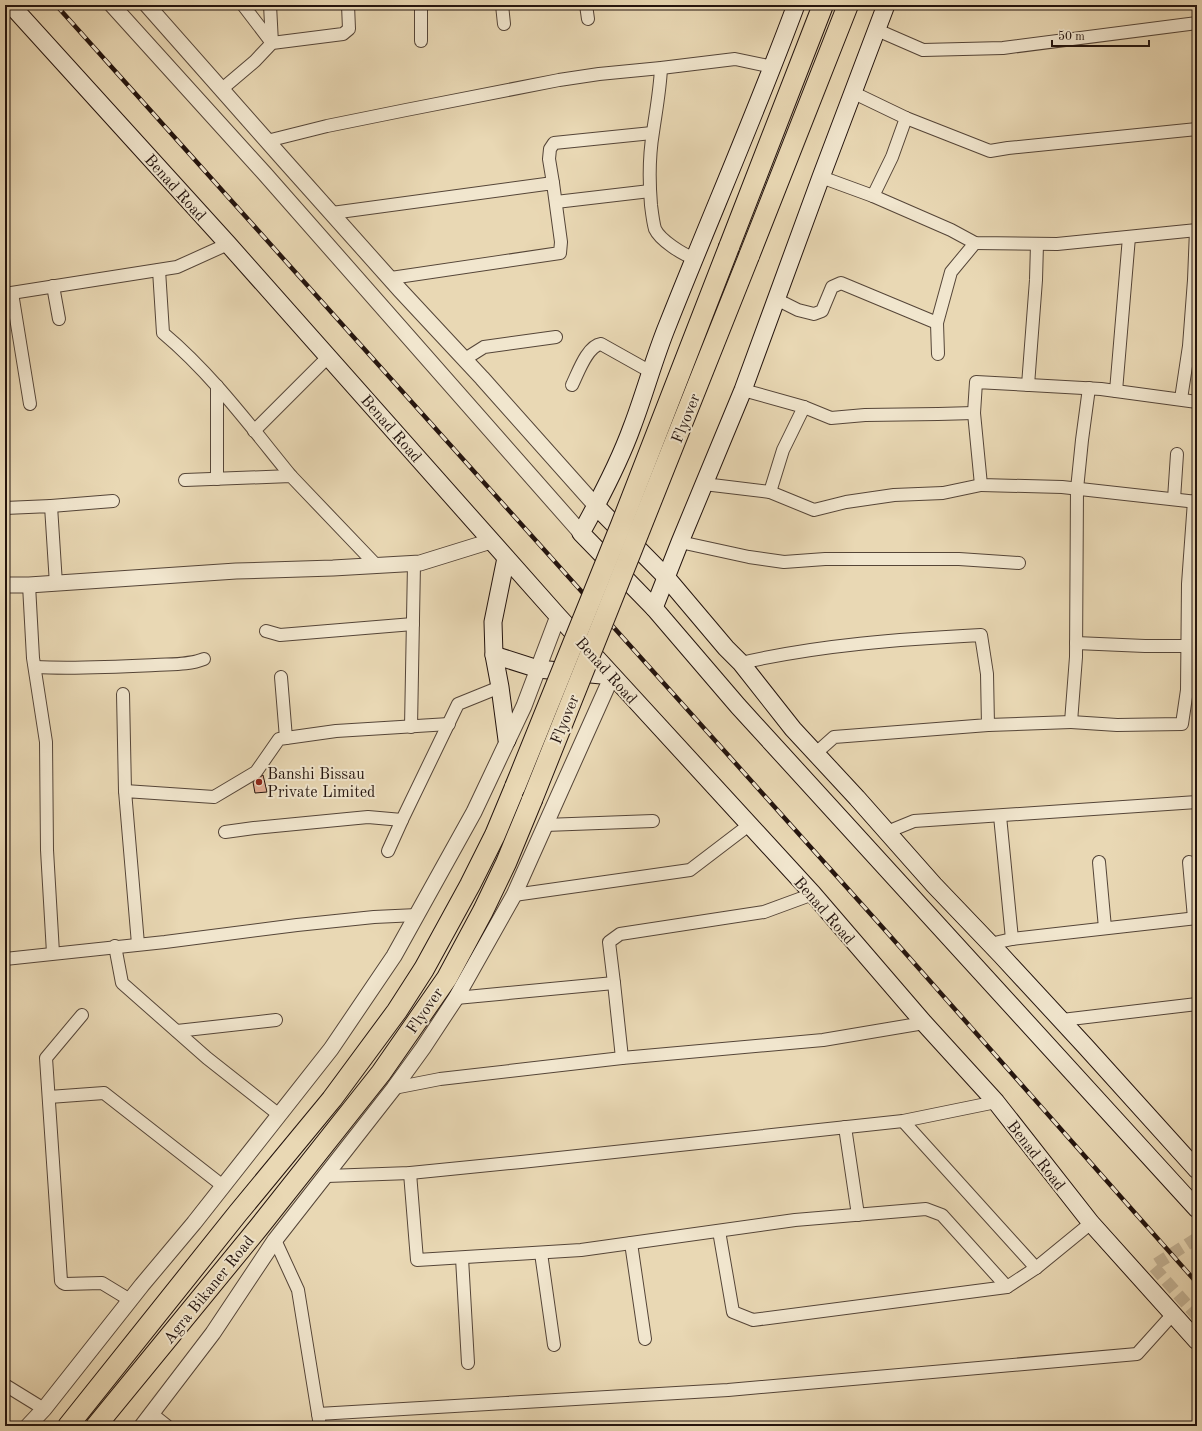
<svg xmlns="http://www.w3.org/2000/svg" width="1202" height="1431" font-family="'Old Standard TT',serif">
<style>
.building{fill:#e4af95;stroke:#24140e}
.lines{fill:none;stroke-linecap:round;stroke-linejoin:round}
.minor-tunnel{stroke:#c2b193;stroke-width:12;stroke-dasharray:12 6;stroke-linecap:butt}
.minor-casing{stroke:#554538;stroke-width:14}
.tertiary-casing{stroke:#554538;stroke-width:17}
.secondary-casing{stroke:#24140e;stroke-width:19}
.trunk-casing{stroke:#24140e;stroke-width:22}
.minor{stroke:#f1e6ce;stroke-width:12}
.tertiary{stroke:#f1e6ce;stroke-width:15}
.secondary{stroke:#f1e6ce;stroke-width:17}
.trunk{stroke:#e9d8b4;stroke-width:20}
.rail-casing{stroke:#24140e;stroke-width:4.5}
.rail{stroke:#f1e6ce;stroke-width:3;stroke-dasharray:9;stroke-linecap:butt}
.trunk-bridge-casing{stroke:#24140e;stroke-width:22;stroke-linecap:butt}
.trunk-bridge{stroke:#e9d8b4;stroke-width:20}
.poi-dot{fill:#8f2418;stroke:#f1e6ce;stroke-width:1.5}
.labels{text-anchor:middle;stroke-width:4;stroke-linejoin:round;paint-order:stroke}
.street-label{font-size:16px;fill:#24140e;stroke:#f1e6ce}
.poi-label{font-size:16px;fill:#24140e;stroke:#f1e6ce;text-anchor:start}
</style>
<rect width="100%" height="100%" fill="#e9d8b4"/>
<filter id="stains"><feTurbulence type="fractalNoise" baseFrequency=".005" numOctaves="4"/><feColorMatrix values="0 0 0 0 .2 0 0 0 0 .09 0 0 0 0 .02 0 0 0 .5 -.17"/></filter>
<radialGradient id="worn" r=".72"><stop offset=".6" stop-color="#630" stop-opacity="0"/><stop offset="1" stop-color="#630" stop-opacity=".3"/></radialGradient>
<path class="building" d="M263 775 267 792 255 793 253 782Z"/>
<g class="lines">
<path class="minor-tunnel" d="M1197 1238 1153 1266 1197 1316"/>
<g class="minor-casing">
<g id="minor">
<path d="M243 5 272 43"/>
<path d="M270 5 272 43"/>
<path d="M421 5V41"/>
<path d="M502 5 504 24"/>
<path d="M586 5 588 19"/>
<path d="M877 30 923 50 1003 48 1197 23"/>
<path d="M661 68C660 90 656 111 653 132 649 156 649 181 651 205 652 213 653 222 655 229 660 240 683 255 694 258"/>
<path d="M222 89 255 61 272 43 343 34 349 29 348 5"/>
<path d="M854 93 906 118 990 151 1008 148 1197 129"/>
<path d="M267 141 327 126 406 110 559 80 599 74 661 68 735 59 773 67"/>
<path d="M821 177 873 196 892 157 906 118"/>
<path d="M553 183 549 159 550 149 554 143 652 133"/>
<path d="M873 196 951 230 975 243 1057 244 1197 230"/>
<path d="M556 202 650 191"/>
<path d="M332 213 553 183 561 242 560 253 391 278"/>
<path d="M159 270 163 333C212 374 251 427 291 476"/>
<path d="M53 286 59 319"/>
<path d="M12 293 30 404"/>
<path d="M5 294 177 267 228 244"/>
<path d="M776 299 798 310 814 314 822 311 832 287 841 283 937 323 951 272 975 243"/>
<path d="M937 323 938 354"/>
<path d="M465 359 484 347 556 337"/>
<path d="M572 385C578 373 587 346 601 344L651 372"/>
<path d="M1028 385 1036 280 1037 244"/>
<path d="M217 386V479"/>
<path d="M743 390 804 407 831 418 865 415 938 414 974 413"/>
<path d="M1116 391 1129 237"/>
<path d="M1181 399 1189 346 1194 280 1196 230"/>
<path d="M1197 402 1101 389 976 382 974 413 981 485 1062 487 1197 502"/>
<path d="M254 431 328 357"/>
<path d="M185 480 291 476 377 566"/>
<path d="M704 484 770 492 814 510 846 502 894 495 943 493 981 485"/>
<path d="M770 492 783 450 804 407"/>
<path d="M1174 499 1177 454"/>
<path d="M51 506 113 501"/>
<path d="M5 508 51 506 56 584"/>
<path d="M680 542 749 557 784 562 825 559H959L1019 563"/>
<path d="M29 585 33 658 46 742 47 850 53 953"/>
<path d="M266 631 280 635 413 624"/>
<path d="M1076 643 1145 646H1187"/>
<path d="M741 663C819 645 901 639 981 635L987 674 988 725 834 737 816 753"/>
<path d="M35 667C76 669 114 667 155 665 172 664 189 665 204 659"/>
<path d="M281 677 286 738"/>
<path d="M123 694 125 791"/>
<path d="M1071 722 1117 725 1182 724 1187 690 1188 584 1194 501"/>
<path d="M988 725 1071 722 1076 657 1077 489 1082 440 1089 388"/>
<path d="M411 727 414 564"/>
<path d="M1000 816 1012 939"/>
<path d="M545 825 653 821"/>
<path d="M225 832 254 828 368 817 402 820 458 704 500 687"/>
<path d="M887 832 914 821 1197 802"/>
<path d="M388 851 402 820"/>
<path d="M1099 862 1105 928"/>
<path d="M1189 862 1194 918"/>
<path d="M514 895 690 870 749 825"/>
<path d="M138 944 125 791 214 797 256 772 279 739 336 731 449 724"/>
<path d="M990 944 1012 939 1197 918"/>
<path d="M115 946 122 983 207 1058 278 1114"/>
<path d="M5 959 165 942 297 925 374 917 417 915"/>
<path d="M456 998 614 983"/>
<path d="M82 1015 46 1058 61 1281 63 1283 65 1284 102 1283 130 1300"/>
<path d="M1062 1020 1197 1004"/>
<path d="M177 1031 276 1020"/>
<path d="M622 1058 614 983 609 942 620 934 764 912 813 894"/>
<path d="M394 1088 440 1079 622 1058 823 1040 924 1023"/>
<path d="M49 1097 104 1093 223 1186"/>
<path d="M903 1121 1036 1268"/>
<path d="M845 1127 858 1215"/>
<path d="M410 1173 417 1260 581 1250 795 1220 926 1209 942 1215 1007 1287"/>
<path d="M327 1176 410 1173 521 1162 903 1121 996 1102"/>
<path d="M719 1231 733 1312 753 1320 1007 1287 1036 1268 1091 1223"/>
<path d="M275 1240 298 1290 320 1426"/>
<path d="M631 1243 645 1339"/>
<path d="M541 1253 554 1345"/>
<path d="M462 1258 468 1363"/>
<path d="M5 1385 44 1409"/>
<path d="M152 1414 167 1426"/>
<path d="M318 1414 728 1390 1137 1354 1173 1314"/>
</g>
</g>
<g class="tertiary-casing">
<g id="tertiary">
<path d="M112 5 265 174 581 533"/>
<path d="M147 5 284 160 400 290 482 378 596 506"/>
<path d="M5 585H29L236 571 333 568 420 563 491 541"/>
<path d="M28 1426 44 1409 142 1285 194 1223 331 1049 394 956 474 812 524 706 558 616"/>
<path d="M142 1426 213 1333 275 1240 394 1088 423 1048 456 998 514 895 612 676"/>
</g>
</g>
<g class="secondary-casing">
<g id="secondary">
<path d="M11 5 228 244 558 616 813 894 924 1023 996 1102 1091 1223 1197 1341"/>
<path d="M796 5C756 113 710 218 668 324 654 358 645 393 632 427 619 463 600 499 581 533L654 608 738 706 1197 1209"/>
<path d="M596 506 666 577 726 648 741 663 793 729 857 798 934 885 1001 955 1086 1047 1197 1170"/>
<path d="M506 558 493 622 494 655 500 687 507 740"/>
<path d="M654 608 680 542 743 390 821 177 886 5"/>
<path d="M494 655 538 669 612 676"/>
</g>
</g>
<g class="trunk-casing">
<g id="trunk">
<path d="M729 247 823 5"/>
<path d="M749 256 848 5"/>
<path d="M68 1426 238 1213 332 1099 397 1011 424 969 470 885 495 835 515 787"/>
<path d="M96 1426 259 1227 381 1073 447 978 483 911 506 863 532 800"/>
</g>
</g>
<use href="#minor" class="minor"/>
<use href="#tertiary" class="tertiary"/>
<use href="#secondary" class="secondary"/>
<use href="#trunk" class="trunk"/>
<g class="rail-casing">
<path id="rail" d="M56 5 884 929 1197 1283"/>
</g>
<use href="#rail" class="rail"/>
<g class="trunk-bridge-casing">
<g id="trunk-bridge">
<path d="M515 787 621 525 729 247"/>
<path d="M532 800 749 256"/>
</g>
</g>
<use href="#trunk-bridge" class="trunk-bridge"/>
</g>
<circle class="poi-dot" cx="259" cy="782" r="4"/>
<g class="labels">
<g class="street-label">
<text transform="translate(176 187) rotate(48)" y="6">Benad Road</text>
<text transform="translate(685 418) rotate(-68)" y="6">Flyover</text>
<text transform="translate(392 428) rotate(49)" y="6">Benad Road</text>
<text transform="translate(607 670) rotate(48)" y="6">Benad Road</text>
<text transform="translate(564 719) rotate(-68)" y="6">Flyover</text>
<text transform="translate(825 910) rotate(49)" y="6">Benad Road</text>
<text transform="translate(424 1010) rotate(-55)" y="6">Flyover</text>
<text transform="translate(1037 1155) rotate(52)" y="6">Benad Road</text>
<text transform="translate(208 1289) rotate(-51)" y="6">Agra Bikaner Road</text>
</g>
<g class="poi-label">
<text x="267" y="779">Banshi Bissau<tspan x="267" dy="18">Private Limited</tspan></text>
</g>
</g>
<rect width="1202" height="1431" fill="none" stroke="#e9d8b4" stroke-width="20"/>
<rect x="6" y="6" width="1190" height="1419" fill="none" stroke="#24140e" stroke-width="2"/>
<rect x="10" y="10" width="1182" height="1411" fill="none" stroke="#24140e"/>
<path d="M1052 40v6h97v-6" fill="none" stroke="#24140e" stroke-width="2"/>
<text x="1058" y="40" font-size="12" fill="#24140e" stroke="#f1e6ce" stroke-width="3" paint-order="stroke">50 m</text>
<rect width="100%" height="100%" filter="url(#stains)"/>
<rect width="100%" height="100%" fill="url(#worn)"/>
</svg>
